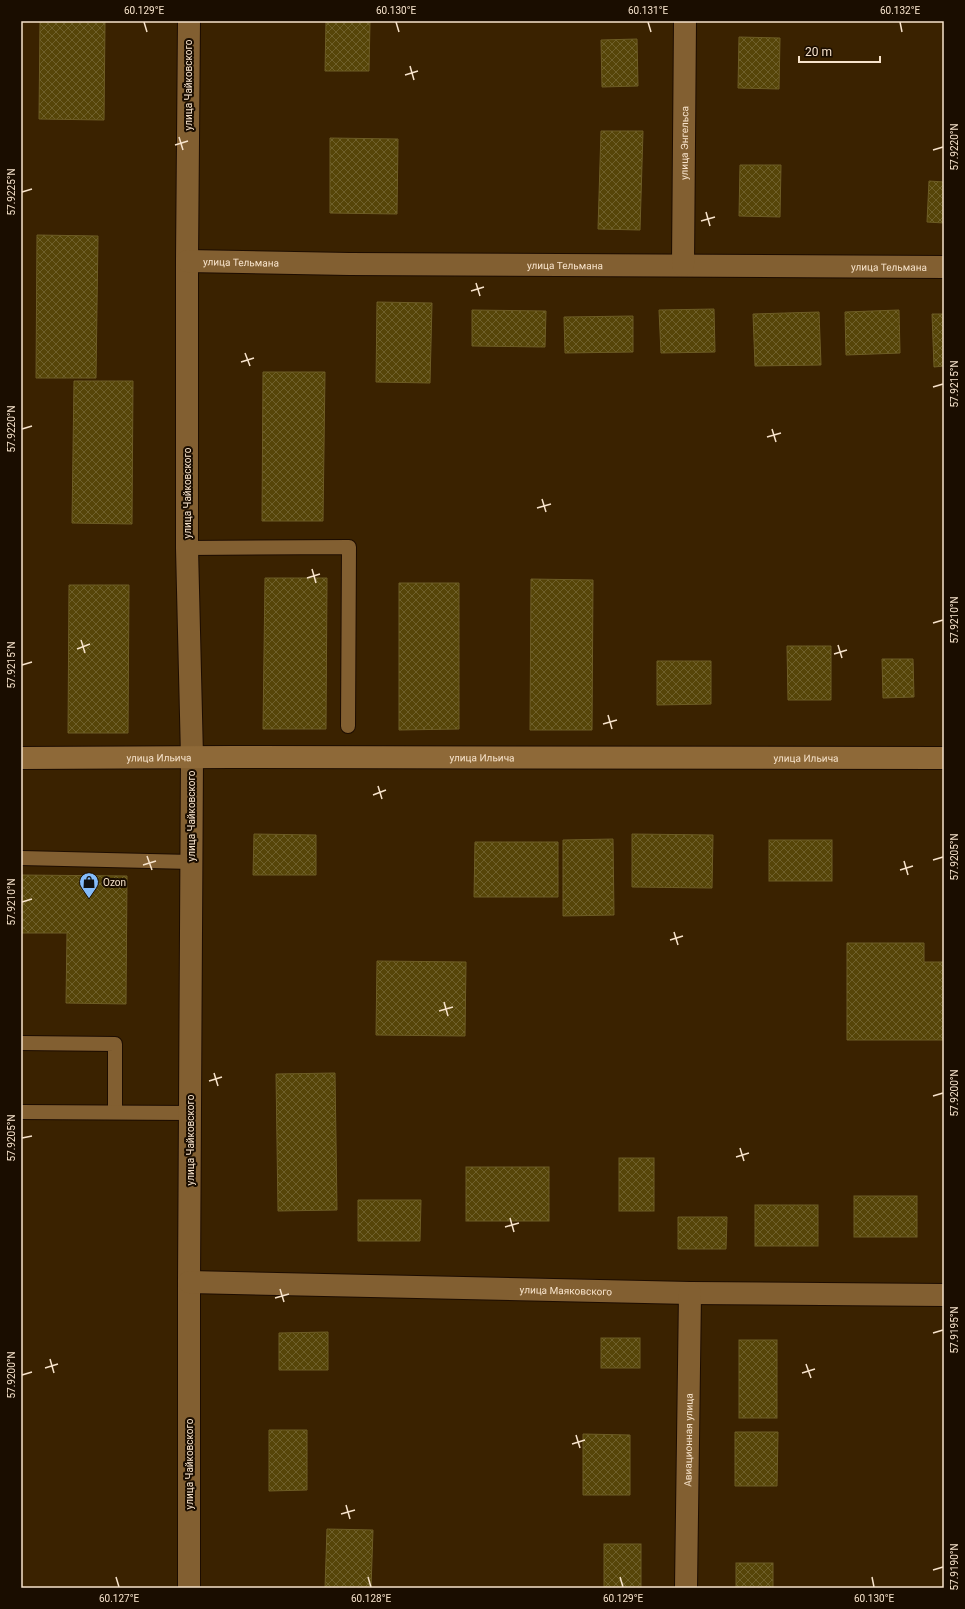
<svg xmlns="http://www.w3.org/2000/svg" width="965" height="1609" font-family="Roboto,sans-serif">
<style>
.building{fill:url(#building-cross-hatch);stroke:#6d5c24}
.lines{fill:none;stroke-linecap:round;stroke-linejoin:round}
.lane-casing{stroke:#1c0c00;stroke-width:16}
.street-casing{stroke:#1c0c00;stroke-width:24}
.secondary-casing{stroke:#1c0c00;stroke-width:24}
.lane{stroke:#825f31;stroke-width:14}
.street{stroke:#825f31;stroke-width:22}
.secondary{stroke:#8e6938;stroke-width:22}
.ticks{fill:none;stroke:#f7e3cb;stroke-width:1.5}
.labels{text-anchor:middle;stroke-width:4;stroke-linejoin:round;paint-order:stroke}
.street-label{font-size:10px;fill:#f7e3cb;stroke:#1a0d00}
.poi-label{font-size:10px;fill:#f7e3cb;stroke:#1a0d00;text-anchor:start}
.neatline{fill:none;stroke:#f7e3cb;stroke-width:1.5}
.ticks-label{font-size:10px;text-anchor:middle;fill:#f7e3cb}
</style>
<defs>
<pattern id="building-cross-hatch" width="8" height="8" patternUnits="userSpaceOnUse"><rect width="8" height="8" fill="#564508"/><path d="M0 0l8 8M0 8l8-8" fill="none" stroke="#6f602b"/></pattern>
</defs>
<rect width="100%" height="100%" fill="#3a2200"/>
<g class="building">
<path d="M40 21H105L104 120 39 119Z"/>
<path d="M326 21H370L369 71H325Z"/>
<path d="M739 37 780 38 779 89 738 88Z"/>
<path d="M637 39 638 86 602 87 601 40Z"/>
<path d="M601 131H643L640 230 598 229Z"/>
<path d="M330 138 398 139 397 214 330 213Z"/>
<path d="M740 165H781L780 217 739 216Z"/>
<path d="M929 181 944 182V223L927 222Z"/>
<path d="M37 235 98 236 96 378H36Z"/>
<path d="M377 302 432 303 430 383 376 382Z"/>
<path d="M714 309 715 352 661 353 659 310Z"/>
<path d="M472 310 546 311 545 347 472 346Z"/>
<path d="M899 310 900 353 846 355 845 312Z"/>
<path d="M819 312 821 365 755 366 753 314Z"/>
<path d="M932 314H944V366L934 367Z"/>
<path d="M633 316V352L565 353 564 317Z"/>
<path d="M263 372H325L323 521H262Z"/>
<path d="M74 381H133L132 524 72 523Z"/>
<path d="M265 578H327L326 729H263Z"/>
<path d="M531 579 593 580 592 730H530Z"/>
<path d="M399 583H459V729L399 730Z"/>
<path d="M69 585H129L128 733H68Z"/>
<path d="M787 646H831V700H788Z"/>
<path d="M882 659H913L914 697 883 698Z"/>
<path d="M657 661H711V704L657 705Z"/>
<path d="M254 834 316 835V875H253Z"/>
<path d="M632 834 713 835 712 888 632 887Z"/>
<path d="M613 839 614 915 563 916V840Z"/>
<rect x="769" y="840" width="63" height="41"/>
<path d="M475 842H558V897H474Z"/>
<path d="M21 875 127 876 126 1004 66 1003 67 933H21Z"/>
<path d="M847 943H924V962H944V1040H847Z"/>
<path d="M377 961 466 962 465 1036 376 1035Z"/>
<path d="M335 1073 337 1210 278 1211 276 1074Z"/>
<rect x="619" y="1158" width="35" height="53"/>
<rect x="466" y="1167" width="83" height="54"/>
<rect x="854" y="1196" width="63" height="41"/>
<path d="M358 1200H421L420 1241H358Z"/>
<rect x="755" y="1205" width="63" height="41"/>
<path d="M678 1217H727L726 1249H678Z"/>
<path d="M328 1332V1370H279V1333Z"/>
<rect x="601" y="1338" width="39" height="30"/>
<rect x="739" y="1340" width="38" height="78"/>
<path d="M269 1430H307V1490L269 1491Z"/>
<path d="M735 1432H778L777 1486H735Z"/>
<path d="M583 1434 630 1435V1495H583Z"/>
<path d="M327 1529 373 1530 371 1588H325Z"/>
<rect x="604" y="1544" width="37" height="44"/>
<rect x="736" y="1563" width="37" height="25"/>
</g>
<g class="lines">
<g class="lane-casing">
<g id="lane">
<path d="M187 548 349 547 348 726"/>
<path d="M21 858 192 862"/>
<path d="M21 1043 115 1044V1112"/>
<path d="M21 1112 190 1113"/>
</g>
</g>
<g class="street-casing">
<g id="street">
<path d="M189 21 187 261V548L192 757 189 1282V1588"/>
<path id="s1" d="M187 261 349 264 944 267"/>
<path id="s2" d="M683 265 685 21"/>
<path id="s3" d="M189 1282 690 1293 944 1295"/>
<path id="s4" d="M686 1588 690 1293"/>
</g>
</g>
<g class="secondary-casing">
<g id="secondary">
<path id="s5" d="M21 758 231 757 944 758"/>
</g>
</g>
<use href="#lane" class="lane"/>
<use href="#street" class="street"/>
<use href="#secondary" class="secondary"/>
</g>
<path class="ticks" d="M144 22 147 32M396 22 399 32M648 22 651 32M900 22 902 32M410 66 414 80M405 75 418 71M179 137 183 150M175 145 188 141M933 150 943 147M22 192 32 189M706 212 710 226M701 221 715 217M476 283 480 296M471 291 484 287M245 353 250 366M241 362 254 358M933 387 943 384M22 429 32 426M772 429 776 442M767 437 781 433M542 499 546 512M537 508 551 504M312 569 316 583M307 578 320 574M933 623 943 620M81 640 85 653M838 645 842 658M77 649 90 644M834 654 847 650M22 665 32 662M608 715 612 729M603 724 617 720M378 786 382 799M373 795 386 790M147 856 152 870M933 860 943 857M904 861 908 875M143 865 156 861M900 870 913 866M22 902 32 899M674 932 678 945M670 940 683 936M444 1002 448 1016M439 1011 453 1007M214 1073 218 1086M209 1081 222 1077M933 1096 943 1093M22 1138 32 1136M740 1148 744 1161M736 1157 749 1153M510 1218 514 1232M505 1227 519 1223M280 1289 284 1302M275 1298 289 1294M933 1333 943 1330M50 1359 54 1373M806 1364 811 1378M45 1368 58 1364M802 1373 815 1369M22 1375 32 1372M576 1435 580 1448M572 1444 585 1440M346 1505 350 1519M341 1514 355 1510M933 1570 943 1567M116 1577 119 1587M368 1577 371 1587M620 1577 623 1587M872 1577 874 1587"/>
<defs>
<g id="shop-pin" transform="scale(1)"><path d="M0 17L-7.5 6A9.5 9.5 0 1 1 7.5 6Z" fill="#84bcfb" stroke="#1a0d00"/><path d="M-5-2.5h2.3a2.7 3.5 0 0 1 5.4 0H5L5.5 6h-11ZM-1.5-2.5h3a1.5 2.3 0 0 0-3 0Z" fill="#111"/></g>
</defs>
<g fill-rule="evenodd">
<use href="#shop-pin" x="89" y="882"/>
</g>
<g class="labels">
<g class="street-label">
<text transform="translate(188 85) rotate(-90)" y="4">улица Чайковского</text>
<text dy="4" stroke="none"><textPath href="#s2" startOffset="122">улица Энгельса</textPath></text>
<text dy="4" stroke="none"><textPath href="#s1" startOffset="54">улица Тельмана</textPath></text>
<text dy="4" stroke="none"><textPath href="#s1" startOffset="378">улица Тельмана</textPath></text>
<text dy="4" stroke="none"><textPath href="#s1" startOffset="702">улица Тельмана</textPath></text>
<text transform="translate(187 493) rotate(-90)" y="4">улица Чайковского</text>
<text dy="4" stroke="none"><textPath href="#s5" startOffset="461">улица Ильича</textPath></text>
<text dy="4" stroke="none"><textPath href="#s5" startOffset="138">улица Ильича</textPath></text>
<text dy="4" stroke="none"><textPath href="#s5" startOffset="785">улица Ильича</textPath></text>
<text transform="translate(191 816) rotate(-90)" y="4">улица Чайковского</text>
<text transform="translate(190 1140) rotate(-90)" y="4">улица Чайковского</text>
<text dy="4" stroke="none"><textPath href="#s3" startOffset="377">улица Маяковского</textPath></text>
<text dy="4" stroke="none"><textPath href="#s4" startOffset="148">Авиационная улица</textPath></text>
<text transform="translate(189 1464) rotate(-90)" y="4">улица Чайковского</text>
</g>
<g class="poi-label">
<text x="103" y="886">Ozon</text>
</g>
</g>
<rect width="965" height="1609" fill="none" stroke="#1a0d00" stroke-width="44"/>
<path d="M799 56v6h81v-6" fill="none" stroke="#f7e3cb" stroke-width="2"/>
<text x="805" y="56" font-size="12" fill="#f7e3cb" stroke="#1a0d00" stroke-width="3" paint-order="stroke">20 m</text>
<rect x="22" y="22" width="921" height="1565" class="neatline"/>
<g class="ticks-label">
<text x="144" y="14">60.129°E</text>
<text x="396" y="14">60.130°E</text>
<text x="648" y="14">60.131°E</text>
<text x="900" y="14">60.132°E</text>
<text transform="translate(954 147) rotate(-90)" y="4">57.9220°N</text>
<text transform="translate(11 192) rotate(-90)" y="4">57.9225°N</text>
<text transform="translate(954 384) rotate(-90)" y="4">57.9215°N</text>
<text transform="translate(11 429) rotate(-90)" y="4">57.9220°N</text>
<text transform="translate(954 620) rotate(-90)" y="4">57.9210°N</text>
<text transform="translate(11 665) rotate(-90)" y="4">57.9215°N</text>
<text transform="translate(954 857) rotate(-90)" y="4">57.9205°N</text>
<text transform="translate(11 902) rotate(-90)" y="4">57.9210°N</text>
<text transform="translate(954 1093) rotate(-90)" y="4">57.9200°N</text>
<text transform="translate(11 1138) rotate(-90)" y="4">57.9205°N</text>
<text transform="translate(954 1330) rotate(-90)" y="4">57.9195°N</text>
<text transform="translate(11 1375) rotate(-90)" y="4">57.9200°N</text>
<text transform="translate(954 1567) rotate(-90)" y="4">57.9190°N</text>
<text x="119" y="1602">60.127°E</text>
<text x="371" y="1602">60.128°E</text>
<text x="623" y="1602">60.129°E</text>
<text x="874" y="1602">60.130°E</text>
</g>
</svg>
